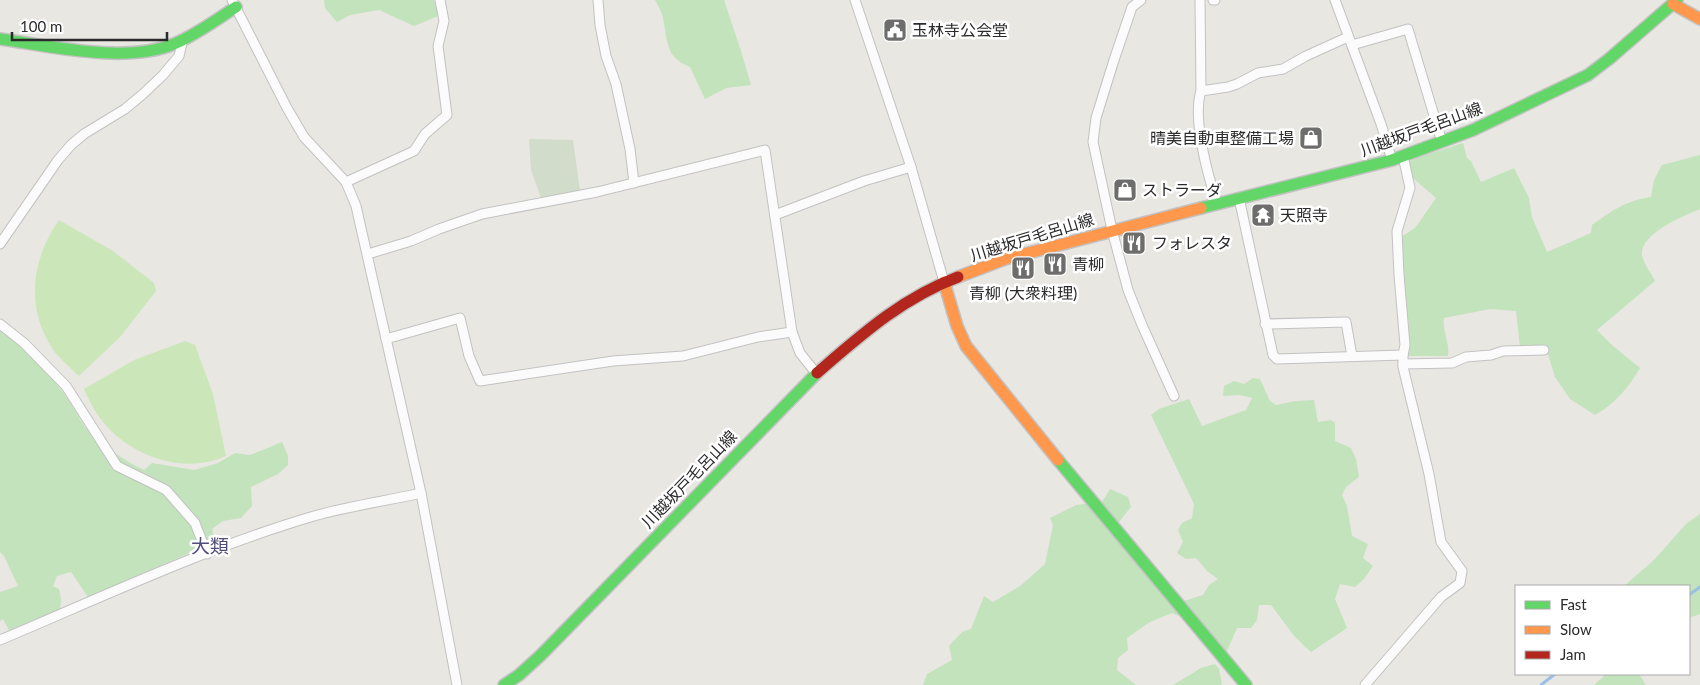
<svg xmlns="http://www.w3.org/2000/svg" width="1700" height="685" font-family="Lato,'Noto Sans JP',sans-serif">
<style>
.green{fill:#c3e3bc}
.cemetery{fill:#d1ddca}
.pitch{fill:#cbe7ba}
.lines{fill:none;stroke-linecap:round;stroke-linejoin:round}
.stream{stroke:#98c0e7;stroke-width:3}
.street-casing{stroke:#c2c2c2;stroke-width:11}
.fast-casing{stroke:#c2c2c2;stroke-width:14}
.slow-casing{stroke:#c2c2c2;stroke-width:14}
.jam-casing{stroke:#c2c2c2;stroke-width:14}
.street{stroke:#fcfbfb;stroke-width:9}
.fast{stroke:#63d668;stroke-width:11}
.slow{stroke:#ff974d;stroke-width:11}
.jam{stroke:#b3261e;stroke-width:11}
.labels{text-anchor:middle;stroke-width:5;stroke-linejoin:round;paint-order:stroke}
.poi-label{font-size:16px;fill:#2b2b2b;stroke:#fff;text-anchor:start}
.street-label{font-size:16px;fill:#2b2b2b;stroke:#fff}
.quarter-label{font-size:19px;fill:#504d7a;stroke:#fff}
</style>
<rect width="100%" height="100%" fill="#e8e7e2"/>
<g class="green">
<path d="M324 0H434L438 16 414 26 379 10 350 15 337 22 325 8Z"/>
<path d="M655 0H724L741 51 751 85 726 88 705 99 690 67C665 57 668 42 663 18 662 12 658 6 655 0Z"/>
<path d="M1463 143 1467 158 1471 161 1481 182 1514 168 1529 198 1532 217 1547 252 1591 233 1592 225C1613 210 1625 201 1651 197L1654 180 1662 165 1700 155V209C1683 216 1639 234 1642 256 1644 264 1651 273 1655 281L1597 330 1613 346 1640 368C1629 387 1615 404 1595 415L1570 399 1555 377 1545 345 1520 347 1516 311 1490 309 1444 318C1442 331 1450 342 1448 356H1407L1409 323 1405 305 1401 237 1415 228 1436 198 1413 178 1407 163 1419 157Z"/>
<path d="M0 331C26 348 50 373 67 398 75 409 81 424 90 433 106 448 125 461 144 470L152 463 194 470 218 463 235 453 250 455 282 442 288 456V465L278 474 251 487 252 506 241 518 223 521 212 529 215 542 88 597 71 572 57 576 53 586 59 589 61 600 60 610 9 630 3 619 0 621V592L18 586 4 556 0 552Z"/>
<path d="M1253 378 1260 379 1270 401 1276 405 1296 401 1314 400 1318 422 1331 420 1335 423V441L1351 448 1356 459 1359 477 1346 487 1342 495 1347 506 1352 536 1368 544 1363 558 1373 566 1364 579 1355 587 1340 584 1335 599 1347 628 1311 652 1295 637 1271 605H1259L1257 620 1251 628H1237L1226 653 1182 617 1172 613 1150 622 1127 638 1128 650 1118 658 1117 670 1136 685H923L927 674 952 660 949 646 962 632 971 629 984 596 993 602 1020 586 1045 564 1053 525 1050 518 1076 505 1102 502 1110 489 1128 497 1131 507 1118 523 1115 539 1135 560 1157 587 1184 601 1203 595 1209 585 1218 579 1207 571 1196 558 1186 559 1177 553 1183 542 1178 530 1182 523 1192 518 1194 504 1151 415 1159 409 1189 399 1202 426 1246 410 1252 398 1240 395 1223 396 1224 386 1234 381 1244 384Z"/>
<path d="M1700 514V614L1689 618V586H1624L1654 560 1686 524Z"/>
<path d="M1215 664 1219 669 1222 685H1173L1201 668Z"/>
<path d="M1604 674H1639L1646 685H1594L1603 677Z"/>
</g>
<path class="cemetery" d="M529 139 573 140 580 191 541 198 531 170Z"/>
<g class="pitch">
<path d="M59 220 113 251 154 283 156 291 120 337 79 376C70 367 59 359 52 348 25 307 32 258 59 220Z"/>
<path d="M185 341 195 345 213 394 226 456C221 458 216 460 211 461 173 471 127 452 103 422 95 412 89 401 84 389L134 360Z"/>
</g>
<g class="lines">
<g class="stream">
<path d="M1689 595 1700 587"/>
<path d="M1541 685 1555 674"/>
</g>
<g class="street-casing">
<g id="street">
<path d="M232 0 287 108 304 137 346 182 356 206 421 493 457 685"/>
<path d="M598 0 600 25 606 56 616 84 630 149 634 183"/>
<path d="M855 0 911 167 944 282"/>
<path d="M1141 0 1132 7 1114 60 1096 118 1093 142 1112 230 1128 290 1142 325 1174 396"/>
<path d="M1200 0 1201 91C1192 119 1208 176 1217 203"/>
<path d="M1213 0H1215"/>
<path d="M1335 0 1381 124 1392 160"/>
<path d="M1352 45 1408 29 1442 142"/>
<path d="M1201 91 1228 87 1237 84 1258 73 1283 69 1306 56 1348 37"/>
<path d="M346 182 414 151 425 134 447 115 438 46 444 21 440 0"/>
<path d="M1239 198 1273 355 1277 359 1403 355"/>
<path d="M775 215 864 181 911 167"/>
<path d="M0 244 58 160 71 145 84 134 125 109 143 94 163 75 179 56 183 39"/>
<path d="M368 254 411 241 439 229 482 214 597 192 765 150 792 332 800 353 816 373"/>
<path d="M0 324 24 343 66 386 117 466 166 490 195 523 207 554"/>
<path d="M1265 324 1346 322 1352 356"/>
<path d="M386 339 460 318 469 356 480 381 613 361 683 356 758 337 792 332"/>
<path d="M1403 364 1452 363 1466 357 1491 355 1503 351 1544 350"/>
<path d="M0 640C102 597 208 547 314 516 349 506 386 501 421 493"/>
<path d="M1365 685 1441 597 1460 583 1462 571 1441 542 1429 474 1403 367V355L1405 345 1399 275 1397 231 1410 188 1403 156"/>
</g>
</g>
<g class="fast-casing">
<g id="fast">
<path d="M0 39C51 46 125 64 174 44 196 35 216 20 236 7"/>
<path d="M1201 208 1392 160 1473 130 1588 75 1609 59 1677 0"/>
<path d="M1058 460 1246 685"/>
<path d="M504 685 519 675 541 655 817 373"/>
</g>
</g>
<g class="slow-casing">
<g id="slow">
<path d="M1673 4 1700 19"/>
<path d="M958 277 1005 259 1201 208"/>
<path d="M944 282 957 326 966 346 1058 460"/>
</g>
</g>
<g class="jam-casing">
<path id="jam" d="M817 373C861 335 902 298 958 277"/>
</g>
<use href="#street" class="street"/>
<use href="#fast" class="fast"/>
<use href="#slow" class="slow"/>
<use href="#jam" class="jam"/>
</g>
<defs>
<g id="civic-square" transform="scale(1.25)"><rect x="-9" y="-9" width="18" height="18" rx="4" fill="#6d6d6b" stroke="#fff"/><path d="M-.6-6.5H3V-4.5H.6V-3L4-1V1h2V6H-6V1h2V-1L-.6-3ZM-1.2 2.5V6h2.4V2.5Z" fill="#fff"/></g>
<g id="shop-square" transform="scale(1.25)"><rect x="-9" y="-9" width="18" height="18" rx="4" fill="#6d6d6b" stroke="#fff"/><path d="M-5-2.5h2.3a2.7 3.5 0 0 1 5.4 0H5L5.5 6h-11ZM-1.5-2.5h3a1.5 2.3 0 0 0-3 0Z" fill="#fff"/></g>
<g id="temple-square" transform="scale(1.25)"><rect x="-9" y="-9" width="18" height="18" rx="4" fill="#6d6d6b" stroke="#fff"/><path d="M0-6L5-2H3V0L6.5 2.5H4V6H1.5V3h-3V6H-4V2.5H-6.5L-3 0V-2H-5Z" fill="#fff"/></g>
<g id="restaurant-square" transform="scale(1.25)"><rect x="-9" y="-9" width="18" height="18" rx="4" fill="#6d6d6b" stroke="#fff"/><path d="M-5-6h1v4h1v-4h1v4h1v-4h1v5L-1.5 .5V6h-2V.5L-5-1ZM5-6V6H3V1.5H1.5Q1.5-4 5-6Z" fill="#fff"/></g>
</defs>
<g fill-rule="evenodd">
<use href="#civic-square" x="895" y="30"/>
<use href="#shop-square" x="1311" y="138"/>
<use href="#shop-square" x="1125" y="190"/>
<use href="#temple-square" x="1263" y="215"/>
<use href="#restaurant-square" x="1134" y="243"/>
<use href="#restaurant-square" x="1055" y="264"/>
<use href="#restaurant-square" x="1023" y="268"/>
</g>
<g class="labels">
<g class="poi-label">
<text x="912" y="36">玉林寺公会堂</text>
<text x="1294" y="144" text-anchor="end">晴美自動車整備工場</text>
<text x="1142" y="196">ストラーダ</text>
<text x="1280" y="221">天照寺</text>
<text x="1152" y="249">フォレスタ</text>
<text x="1072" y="270">青柳</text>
<text x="1023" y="299" text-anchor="middle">青柳 (大衆料理)</text>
</g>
<g class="street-label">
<text transform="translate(1421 129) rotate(-20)" y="6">川越坂戸毛呂山線</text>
<text transform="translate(1032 237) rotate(-17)" y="6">川越坂戸毛呂山線</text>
<text transform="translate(689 479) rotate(-46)" y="6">川越坂戸毛呂山線</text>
</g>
<g class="quarter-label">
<text x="210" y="553">大類</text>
</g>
</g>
<rect x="1515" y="585" width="175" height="90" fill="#ffffff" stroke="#aaaaaa"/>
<rect x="1525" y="601" width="25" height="8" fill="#63d668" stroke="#aaaaaa"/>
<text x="1560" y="610" font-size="15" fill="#2b2b2b">Fast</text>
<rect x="1525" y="626" width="25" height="8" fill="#ff974d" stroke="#aaaaaa"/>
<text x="1560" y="635" font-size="15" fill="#2b2b2b">Slow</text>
<rect x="1525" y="651" width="25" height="8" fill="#b3261e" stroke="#aaaaaa"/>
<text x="1560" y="660" font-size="15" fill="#2b2b2b">Jam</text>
<path d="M12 32v8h155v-8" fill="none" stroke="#2b2b2b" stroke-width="2.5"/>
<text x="20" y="32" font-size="15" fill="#2b2b2b" stroke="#ffffff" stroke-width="4" paint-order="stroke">100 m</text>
</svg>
